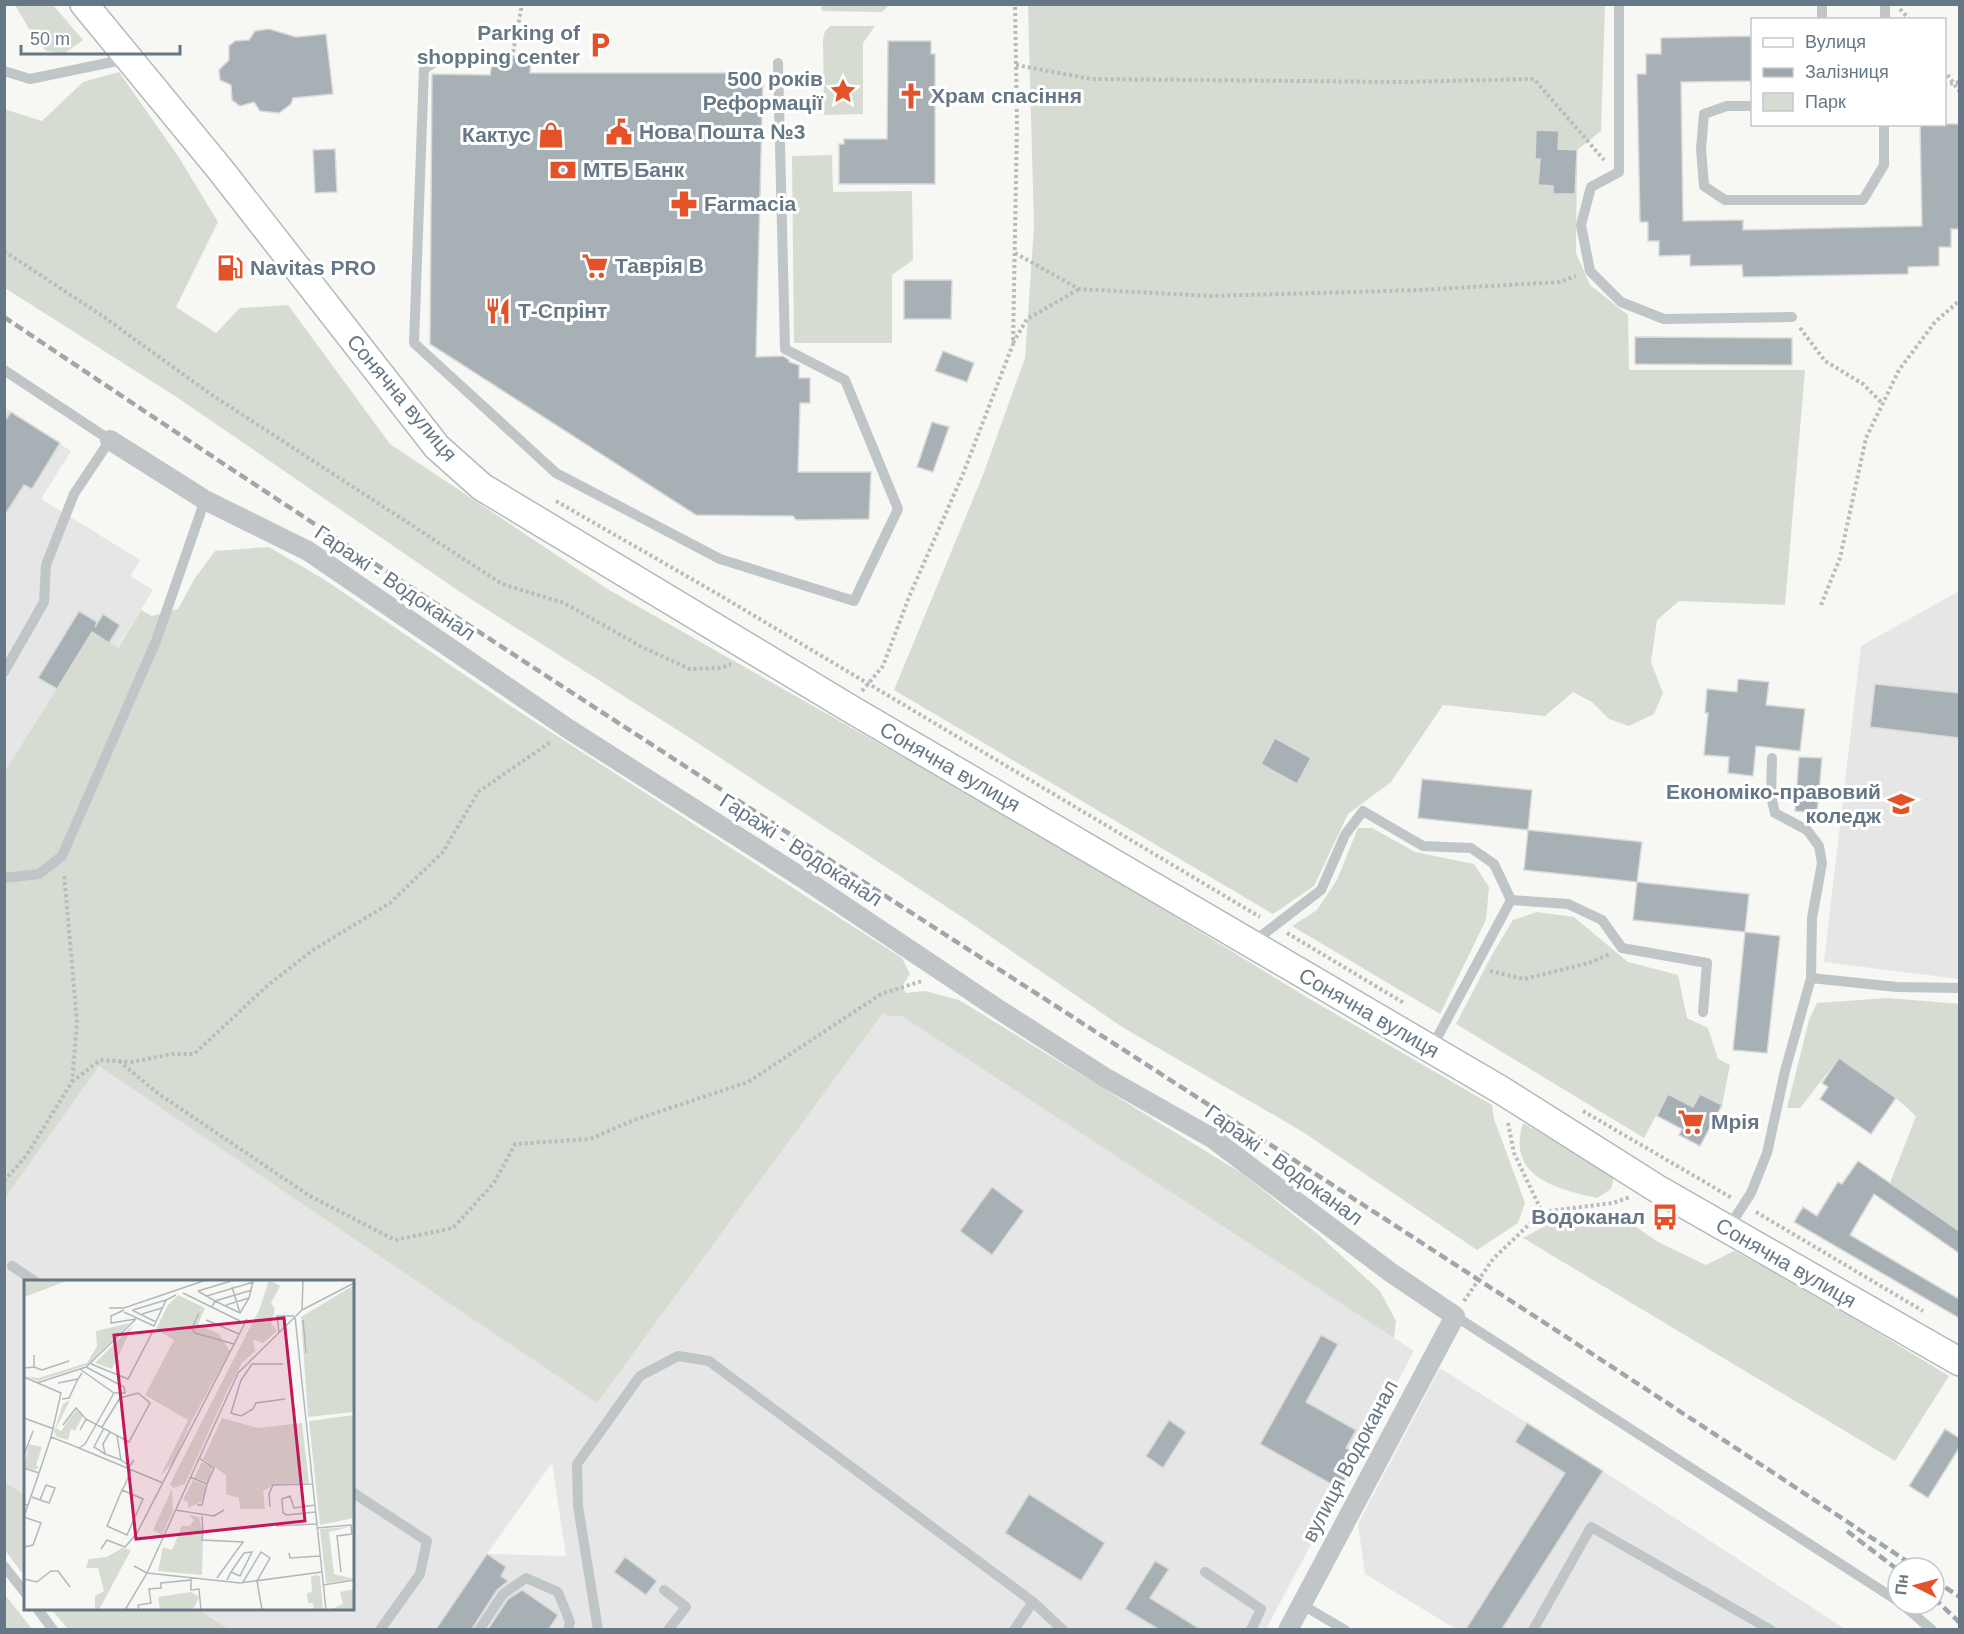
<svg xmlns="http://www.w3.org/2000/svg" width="1964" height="1634" font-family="Helvetica,sans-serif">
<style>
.built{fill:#e5e6e5;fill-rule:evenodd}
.green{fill:#d7dcd3}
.building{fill:#a7b0b5;stroke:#d9d9d7;stroke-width:1.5}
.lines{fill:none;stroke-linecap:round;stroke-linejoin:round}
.secondary-casing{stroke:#b3b9bd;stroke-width:30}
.path{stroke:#b8bcbf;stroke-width:4;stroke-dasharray:3 3;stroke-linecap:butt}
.lane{stroke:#c0c5c8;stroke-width:10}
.street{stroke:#c0c5c8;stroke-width:20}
.secondary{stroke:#fff;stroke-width:27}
.rail{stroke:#9fa7ac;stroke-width:4.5;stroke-dasharray:9 4.5;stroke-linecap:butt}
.labels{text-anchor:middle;stroke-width:6;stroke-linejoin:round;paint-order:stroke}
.poi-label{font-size:21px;font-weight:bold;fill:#667885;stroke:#fff;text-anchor:start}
.street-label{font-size:21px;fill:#667885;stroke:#fff}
.inset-road{fill:none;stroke:#b0b9be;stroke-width:1.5}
.view{fill:#c2185b;fill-opacity:0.15;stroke:#c2185b;stroke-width:3}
.inset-edge{fill:none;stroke:#667885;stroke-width:3}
</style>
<rect width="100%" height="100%" fill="#f7f7f4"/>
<g class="built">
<path d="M5 408 71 451 41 499 140 560 130 576 153 590 117 648 91 633 5 771Z"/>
<path d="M1959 591V979L1824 962 1861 646Z"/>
<path d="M888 1006 1414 1351 1266 1629H229L197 1609 352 1608V1282H26L25 1495 5 1481V1198L99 1065 597 1403ZM552 1463 566 1556 488 1554H487Z"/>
<path d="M1440 1368 1603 1471 1845 1629H1456L1365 1574 1358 1524Z"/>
</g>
<g class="green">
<path d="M15 5H53L83 40 65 53 46 51 35 39Z"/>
<path d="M821 5V4L889 5 882 12 822 11Z"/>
<path d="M1028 5H1605L1601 131 1577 150 1576 253 1590 285 1628 315 1629 370H1805L1785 605 1679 601 1657 620 1651 662 1663 693 1654 714 1629 726 1609 719 1592 702 1573 692 1545 716 1443 705 1391 782 1348 814 1314 886 1273 914 894 690 983 475 1025 358 1034 227Z"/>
<path d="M830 26H875L863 43V114L824 115 823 39 825 31Z"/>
<path d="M119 72 178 156 218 222 176 307 216 333 240 308 288 305 390 444 609 590 1070 852 1308 998 1492 1105 1494 1119 1525 1203 1518 1223 1477 1250 1303 1132 1122 1027 962 917 690 738 469 598 178 398 5 288 4 109 42 121 83 82Z"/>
<path d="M832 155 833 192 912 191 913 260 892 275V343H794L792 156Z"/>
<path d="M269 547 325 580 512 707 902 958 910 974 902 986 906 993 925 991 959 1000 1243 1174 1320 1236 1380 1291 1396 1321 1394 1338 902 1016H888L883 1013 597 1403 99 1066 5 1198V771L92 632 118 648 141 610 152 616 178 609 195 578 215 551Z"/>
<path d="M1358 828H1372L1415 852 1474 864 1489 887 1486 920 1440 1014 1292 926 1317 910 1337 880Z"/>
<path d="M1537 912 1574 917 1628 962 1678 975 1687 1018 1708 1028 1718 1059 1730 1065 1722 1105 1700 1094 1693 1107 1668 1094 1644 1138 1456 1024 1493 953 1513 920Z"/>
<path d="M1888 998 1960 1004 1959 1231 1890 1183 1916 1116 1896 1098 1839 1058 1800 1108H1787L1809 1020 1817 1003Z"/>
<path d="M1523 1123 1615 1174 1611 1189 1597 1198C1556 1189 1506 1177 1523 1123Z"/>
<path d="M1598 1216 1626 1220 1658 1242 1706 1265 1734 1251 1808 1290 1949 1376 1895 1461 1523 1238 1556 1220Z"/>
<path d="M4 1481 25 1495V1577L5 1550Z"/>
<path d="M5 1594 6 1596 32 1629H5Z"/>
<path d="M51 1609H197L229 1629H68Z"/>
</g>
<g class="building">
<path d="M269 29 296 37 326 34 333 94 293 98 291 104 279 113 260 111 254 102 240 106 232 100 231 85 220 80 219 70 229 60V46L235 41 249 40 255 31Z"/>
<path d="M1752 36V81L1681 82 1683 221 1743 220V230L1922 226 1920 124H1959V229H1951V247H1939V266L1908 267V274L1743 277 1742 265 1690 266V255L1659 256V241H1648V222H1640L1637 74H1646V54H1661V38Z"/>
<path d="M888 41H931V54H935V184H839V144H844V139H887Z"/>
<path d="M493 57H531L530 73H763L756 357 783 356 789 360V362L799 365V378H810V403H800L798 472H871L869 519 796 520 793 516 696 515 430 344 432 74 490 75Z"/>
<path d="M1536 130 1559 131 1558 149 1577 150 1575 194H1553V186L1538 185 1540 159H1535Z"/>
<path d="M335 149 337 192 315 193 313 150Z"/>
<path d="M904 280H952L951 319H904Z"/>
<path d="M1635 337 1792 338V365L1635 364Z"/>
<path d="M943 351 974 363 967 382 935 371Z"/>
<path d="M11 412 60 443 32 489 24 485 4 516V422Z"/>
<path d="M932 422 949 427 933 472 917 467Z"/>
<path d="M79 611 97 622 95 627 103 614 120 625 109 643 92 632 57 689 38 678Z"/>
<path d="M1738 679 1769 682 1766 705 1805 709 1800 751 1756 746 1753 776 1728 773 1729 757 1704 755 1708 713H1705L1707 689 1737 692Z"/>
<path d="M1875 684 1959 693V738L1870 727Z"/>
<path d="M1275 738 1311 758 1297 784 1261 764Z"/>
<path d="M1799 757 1822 758 1817 813 1795 811Z"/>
<path d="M1422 779 1532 790 1528 830 1418 818Z"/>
<path d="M1528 830 1642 842 1637 882 1524 870Z"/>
<path d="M1637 882 1749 894 1745 932 1633 920Z"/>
<path d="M1745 932 1780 936 1767 1053 1733 1050Z"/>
<path d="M1839 1058 1896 1098 1871 1134 1820 1099 1828 1087 1822 1083Z"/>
<path d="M1668 1094 1693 1107 1700 1094 1722 1105 1700 1146 1679 1135 1682 1129 1657 1116Z"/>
<path d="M1858 1161 1959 1231V1253L1874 1194 1850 1235 1959 1299V1318L1794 1222 1803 1207 1817 1216 1838 1182 1842 1184Z"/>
<path d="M992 1187 1024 1211 992 1255 960 1231Z"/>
<path d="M1321 1335 1338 1344 1306 1402 1356 1430 1346 1448 1358 1455 1340 1489 1260 1444Z"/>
<path d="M1169 1420 1186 1432 1163 1468 1146 1456Z"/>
<path d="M1527 1423 1603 1471 1502 1629H1466L1565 1473 1515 1442Z"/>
<path d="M1945 1429 1959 1438V1448L1928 1498 1909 1486Z"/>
<path d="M1029 1494 1105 1543 1081 1581 1005 1533Z"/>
<path d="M487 1554 506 1567 501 1576 508 1581 497 1590 472 1629H436Z"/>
<path d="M625 1557 657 1581 646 1595 614 1572Z"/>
<path d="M1155 1561 1169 1569 1150 1598 1200 1629H1158L1125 1609Z"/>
<path d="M522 1590 558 1615 549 1629H488L508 1599Z"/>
</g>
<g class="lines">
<g class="secondary-casing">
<path id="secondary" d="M84 4 219 168 437 447 482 487 849 708 1501 1090 1656 1188 1960 1362"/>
</g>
<g class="path">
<path d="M1900 9 1910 20"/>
<path d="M512 58 522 4"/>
<path d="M1016 65 1091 79 1403 82 1534 79 1604 160"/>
<path d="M1944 70 1960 92"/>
<path d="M1944 85 1960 82"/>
<path d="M4 251 101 315 209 393 502 584 564 603 642 647 690 669 721 668 731 664"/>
<path d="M1015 253 1079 289 1211 296 1420 290 1559 282 1576 276"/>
<path d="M1800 328 1825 361 1863 384 1882 403"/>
<path d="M1013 343 1027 319 1079 289"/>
<path d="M556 501 716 593 1260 917"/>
<path d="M1821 605 1840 558 1866 438 1899 370 1935 322 1960 300"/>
<path d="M862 691 883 666 909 597 963 474 1013 344 1017 124 1015 4"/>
<path d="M1287 933 1404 1003"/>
<path d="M1490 971 1524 979 1589 963 1610 954"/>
<path d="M119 1061 156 1092 310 1196 395 1240 453 1228 494 1183 515 1144 590 1139 634 1120 748 1082 881 994 922 981"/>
<path d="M72 1082 100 1060 132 1062 172 1054H194L267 986 313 950 390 903 443 852 478 792 552 741"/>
<path d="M1583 1111 1732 1198"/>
<path d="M1508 1123 1514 1153 1542 1212"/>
<path d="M4 1181 26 1156 72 1082 77 1022 64 873"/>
<path d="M1756 1212 1923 1311"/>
<path d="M1464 1301 1493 1259 1542 1212 1613 1203 1630 1197"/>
</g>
<g class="lane">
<path d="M1619 4V172L1591 187 1581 225 1590 271 1621 302 1664 319 1792 317"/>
<path d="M1822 4V20"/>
<path d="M1885 20V4"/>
<path d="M445 56 424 69 414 343 556 473 720 559 854 601 898 509 845 380 785 349 778 63"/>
<path d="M4 71 30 79 127 59"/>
<path d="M1752 106H1727L1704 114 1701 149 1704 186 1725 200H1863L1884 165V124"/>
<path d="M4 370 110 440 74 494 46 565 44 602 4 672"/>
<path d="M4 878 39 874 62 856 156 641 205 500"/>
<path d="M1252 943 1321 890 1345 835 1363 811 1423 846 1471 848 1494 864 1511 900"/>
<path d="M1811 978 1897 987 1960 988"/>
<path d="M1431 1049 1511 900 1568 904 1602 920 1622 948 1707 963 1703 1012"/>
<path d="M1727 1230 1751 1193 1767 1153 1785 1071 1811 978 1812 918 1822 863 1819 846 1807 830 1775 813 1771 796 1772 758"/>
<path d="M12 1266 36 1282"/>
<path d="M1455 1316 1898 1601"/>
<path d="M352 1492 427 1541 420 1574 380 1630"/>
<path d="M4 1566 26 1594"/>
<path d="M1205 1572 1261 1609 1251 1630"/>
<path d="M664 1590 686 1607 668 1630"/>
<path d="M1033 1602 1063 1630"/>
<path d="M1301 1604 1345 1630"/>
<path d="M1902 1604 1932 1630"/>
<path d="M37 1608 53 1630"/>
<path d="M479 1630 503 1594 526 1578 558 1592 570 1622 568 1630"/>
<path d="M598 1630 578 1506 577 1464 640 1376 678 1356 709 1361 1033 1602 1014 1630"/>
<path d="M1533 1630 1591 1527 1771 1630"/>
</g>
<path class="street" d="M110 440 205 500 308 551 570 730 801 877 998 1009 1104 1077 1212 1138 1390 1272 1455 1316 1288 1630"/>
<use href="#secondary" class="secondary"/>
<g class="rail">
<path d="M4 317C636 743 1283 1146 1917 1568"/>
<path d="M1847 1531 1898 1570"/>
<path d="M1934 1580 1960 1597"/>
<path d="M1934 1598 1960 1623"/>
</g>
</g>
<defs>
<g id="parking-bare" transform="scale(2.07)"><path d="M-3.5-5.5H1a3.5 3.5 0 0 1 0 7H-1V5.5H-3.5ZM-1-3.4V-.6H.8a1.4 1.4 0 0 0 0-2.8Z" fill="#e35228" stroke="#fff" stroke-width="2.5" paint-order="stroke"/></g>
<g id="sight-bare" transform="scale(2.07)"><path d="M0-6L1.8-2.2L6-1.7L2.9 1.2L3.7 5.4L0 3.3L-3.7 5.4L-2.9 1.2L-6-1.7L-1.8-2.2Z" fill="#e35228" stroke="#fff" stroke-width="2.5" paint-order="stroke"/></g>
<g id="church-bare" transform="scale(2.07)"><path d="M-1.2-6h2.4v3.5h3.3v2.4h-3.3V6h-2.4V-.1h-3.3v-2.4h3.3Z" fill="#e35228" stroke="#fff" stroke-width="2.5" paint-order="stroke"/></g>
<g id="civic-bare" transform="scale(2.07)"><path d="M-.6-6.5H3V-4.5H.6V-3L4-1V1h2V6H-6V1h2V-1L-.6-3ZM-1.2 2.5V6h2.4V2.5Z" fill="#e35228" stroke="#fff" stroke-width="2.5" paint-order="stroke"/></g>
<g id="shop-bare" transform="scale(2.07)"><path d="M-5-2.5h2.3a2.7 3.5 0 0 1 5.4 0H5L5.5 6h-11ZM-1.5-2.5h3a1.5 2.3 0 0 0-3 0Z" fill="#e35228" stroke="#fff" stroke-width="2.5" paint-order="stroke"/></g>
<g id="bank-bare" transform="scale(2.07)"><path d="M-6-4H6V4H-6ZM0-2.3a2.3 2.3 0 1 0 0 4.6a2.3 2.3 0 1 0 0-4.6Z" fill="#e35228" stroke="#fff" stroke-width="2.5" paint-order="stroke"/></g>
<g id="pharmacy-bare" transform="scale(2.07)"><path d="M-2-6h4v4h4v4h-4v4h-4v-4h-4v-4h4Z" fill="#e35228" stroke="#fff" stroke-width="2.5" paint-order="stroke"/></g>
<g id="supermarket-bare" transform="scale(2.07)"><path d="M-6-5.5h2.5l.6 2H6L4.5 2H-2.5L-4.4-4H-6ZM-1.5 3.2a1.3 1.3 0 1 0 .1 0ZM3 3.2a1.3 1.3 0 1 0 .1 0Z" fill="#e35228" stroke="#fff" stroke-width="2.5" paint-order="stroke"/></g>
<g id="fuel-bare" transform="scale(2.07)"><path d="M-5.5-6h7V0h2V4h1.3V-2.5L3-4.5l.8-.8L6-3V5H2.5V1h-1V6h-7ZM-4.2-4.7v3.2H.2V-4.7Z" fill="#e35228" stroke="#fff" stroke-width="2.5" paint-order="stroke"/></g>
<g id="restaurant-bare" transform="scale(2.07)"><path d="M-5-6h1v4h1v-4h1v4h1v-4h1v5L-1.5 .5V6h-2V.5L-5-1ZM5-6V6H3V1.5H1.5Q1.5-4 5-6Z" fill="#e35228" stroke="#fff" stroke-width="2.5" paint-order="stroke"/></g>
<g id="university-bare" transform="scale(2.07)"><path d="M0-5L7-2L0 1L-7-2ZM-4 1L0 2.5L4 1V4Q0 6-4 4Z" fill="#e35228" stroke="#fff" stroke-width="2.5" paint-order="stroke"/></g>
<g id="bus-bare" transform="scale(2.07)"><path d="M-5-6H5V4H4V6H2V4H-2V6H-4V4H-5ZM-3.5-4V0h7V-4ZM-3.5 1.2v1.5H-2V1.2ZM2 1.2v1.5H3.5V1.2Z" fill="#e35228" stroke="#fff" stroke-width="2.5" paint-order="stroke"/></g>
</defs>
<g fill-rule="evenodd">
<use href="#parking-bare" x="600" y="45"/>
<use href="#sight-bare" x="843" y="91"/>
<use href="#church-bare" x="911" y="96"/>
<use href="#civic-bare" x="619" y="132"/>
<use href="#shop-bare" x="551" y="135"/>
<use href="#bank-bare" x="563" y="170"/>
<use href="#pharmacy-bare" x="684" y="204"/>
<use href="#supermarket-bare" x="595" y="266"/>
<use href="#fuel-bare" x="230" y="268"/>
<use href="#restaurant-bare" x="498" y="311"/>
<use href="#university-bare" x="1901" y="804"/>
<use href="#supermarket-bare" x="1691" y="1122"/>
<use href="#bus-bare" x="1665" y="1217"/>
</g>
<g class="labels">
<g class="poi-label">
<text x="580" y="40" text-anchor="end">Parking of<tspan x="580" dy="24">shopping center</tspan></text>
<text x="823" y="86" text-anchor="end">500 років<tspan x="823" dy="24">Реформації</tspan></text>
<text x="931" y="103">Храм спасіння</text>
<text x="639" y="139">Нова Пошта №3</text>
<text x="531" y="142" text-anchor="end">Кактус</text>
<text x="583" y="177">МТБ Банк</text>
<text x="704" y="211">Farmacia</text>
<text x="615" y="273">Таврія В</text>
<text x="250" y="275">Navitas PRO</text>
<text x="518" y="318">Т-Спрінт</text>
<text x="1881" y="799" text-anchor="end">Економіко-правовий<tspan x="1881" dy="24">коледж</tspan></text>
<text x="1711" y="1129">Мрія</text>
<text x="1645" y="1224" text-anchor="end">Водоканал</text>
</g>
<g class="street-label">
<text transform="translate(402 398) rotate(50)" y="7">Сонячна вулиця</text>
<text transform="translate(395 583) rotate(34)" y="7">Гаражі - Водоканал</text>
<text transform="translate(950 767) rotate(30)" y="7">Сонячна вулиця</text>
<text transform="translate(801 850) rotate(33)" y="7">Гаражі - Водоканал</text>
<text transform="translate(1369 1013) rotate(30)" y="7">Сонячна вулиця</text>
<text transform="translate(1284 1165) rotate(36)" y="7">Гаражі - Водоканал</text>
<text transform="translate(1786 1263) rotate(30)" y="7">Сонячна вулиця</text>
<text transform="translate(1350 1461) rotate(-62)" y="7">вулиця Водоканал</text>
</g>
</g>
<g transform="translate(24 1280)">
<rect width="330" height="330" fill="#f7f7f4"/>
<path d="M0 0H40V2L0 17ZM245 0 256 6 247 23 251 29 247 43 253 51 239 63 229 59 231 71 218 83 205 107 161 204 149 208 146 204 236 28ZM330 5V132L284 137 277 37ZM154 15 181 28 174 44 195 54 206 71 167 142 151 179 136 197 164 140 121 115 150 60 132 49 144 25ZM106 43 63 85 14 101 0 96 14 98 63 83 73 66 72 51ZM109 45 88 89 71 83ZM46 120 32 148 37 151 52 130 59 136 51 151 47 149 44 160 33 157 30 152 39 124ZM330 135V238L296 245 285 141ZM198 138 234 148 278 143 285 203 251 204 239 211 241 229H216L215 218 202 214V195L179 179ZM5 164 18 167 12 185 15 187 11 190 0 187ZM178 182 188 187 184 202 170 198ZM169 200 181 205 182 211 177 222 164 228V222L159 220ZM148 209 149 231 138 255 129 250ZM164 235 175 237 179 254 178 295 134 291 139 267 148 270 158 246H166L170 240ZM325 247 305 252 310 294 330 299 302 303 296 249ZM98 268 107 270 75 330H71V316L80 311 74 288H62L65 279 83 277ZM294 295 296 297 299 330H290L289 323H284L283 313 288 312 287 296ZM330 309V330H306L319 324 316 312ZM167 312 175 317 169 330H136L134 317Z" fill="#d7dcd3"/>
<path class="inset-road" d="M208 7 216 33M174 11 191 21 216 33 225 18 229 2 183 16M174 11 207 1M159 13 216 41M202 25 225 18M188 27 191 21 228 10M85 28H100L182 0M100 30 87 36V43L112 39M108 30 132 42M109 30 142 20M278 30 330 3M100 32 130 46 142 20 152 15M175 33 168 48 171 53 210 64M118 34 138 28M271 36 302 330M182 40 215 54M279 40 282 73M255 52 253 36H270M67 84 104 99 128 53M259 84H228L217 100 207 133 217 136 229 129 232 123 261 119M10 87 18 90 45 81M0 88 10 87V75M56 89 90 113H101L100 107 62 87M0 97 37 113 27 157 55 168 61 164 90 113M13 103 62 87 112 39M34 103 54 99 58 93M38 119 45 118 54 99M0 138 30 149M39 145 52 128 62 139M80 148 70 167 81 174M56 150 62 139 105 162 126 123 114 113 96 118 78 147M86 152 79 164 81 174 97 180M93 156 97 180 106 186 110 180M55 168 139 203M0 175 9 151M175 178 190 188 183 204M0 188 15 193 27 157M166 197 183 204 178 225H173M98 210 119 219 103 255 83 246 98 210 101 205 107 190M8 217 16 220 25 223 31 208 22 205 16 220M0 224 4 225 15 193M291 225 270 228 266 216 258 219 259 233 263 235 291 232M246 227 245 214 249 205 288 204M151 230 190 236 200 230M252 246 292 244M293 248 327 245 328 254 313 256 317 292M171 253H179L178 236M179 253 178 260 219 262 193 298M0 267 9 265 17 243 0 237 4 225M77 269 83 260 101 267 113 253 223 39M265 273 266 278 296 276M110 286 123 293 216 303 298 292M167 298V310L175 309 177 330M0 299 13 302 27 291H34L46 307M203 300 207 292 220 273 228 272 216 296 207 292M219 302 237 272 246 278 233 301 238 330M299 305 330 300M101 330 123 293 214 93 278 30 279 0M115 330 114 325 127 323 125 309 137 308V303L167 300"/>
<path class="view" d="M260 38 281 241 112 259 90 55Z"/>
<rect width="330" height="330" class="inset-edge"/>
</g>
<rect width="1964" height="1634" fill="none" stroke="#667885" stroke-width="12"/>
<rect x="1751" y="18" width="195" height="108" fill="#ffffff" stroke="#c2c9ce" stroke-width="1.5"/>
<rect x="1763" y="38" width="30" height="9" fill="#ffffff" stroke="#c2c9ce" stroke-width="1.5"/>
<text x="1805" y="48" font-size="18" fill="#667885">Вулиця</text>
<rect x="1763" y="68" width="30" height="9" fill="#9fa7ac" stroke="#c2c9ce" stroke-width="1.5"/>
<text x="1805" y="78" font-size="18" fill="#667885">Залізниця</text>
<rect x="1763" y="93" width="30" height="18" fill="#d7dcd3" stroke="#c2c9ce" stroke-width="1.5"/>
<text x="1805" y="108" font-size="18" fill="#667885">Парк</text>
<g transform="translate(1916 1586) rotate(276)"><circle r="28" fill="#ffffff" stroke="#c2c9ce" stroke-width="1.5"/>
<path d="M0-4.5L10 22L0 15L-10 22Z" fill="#e35228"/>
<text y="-9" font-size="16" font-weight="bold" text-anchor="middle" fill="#667885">Пн</text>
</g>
<path d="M21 45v9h159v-9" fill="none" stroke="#667885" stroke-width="3"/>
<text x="30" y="45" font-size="18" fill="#667885" stroke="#ffffff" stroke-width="4.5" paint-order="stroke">50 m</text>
</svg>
